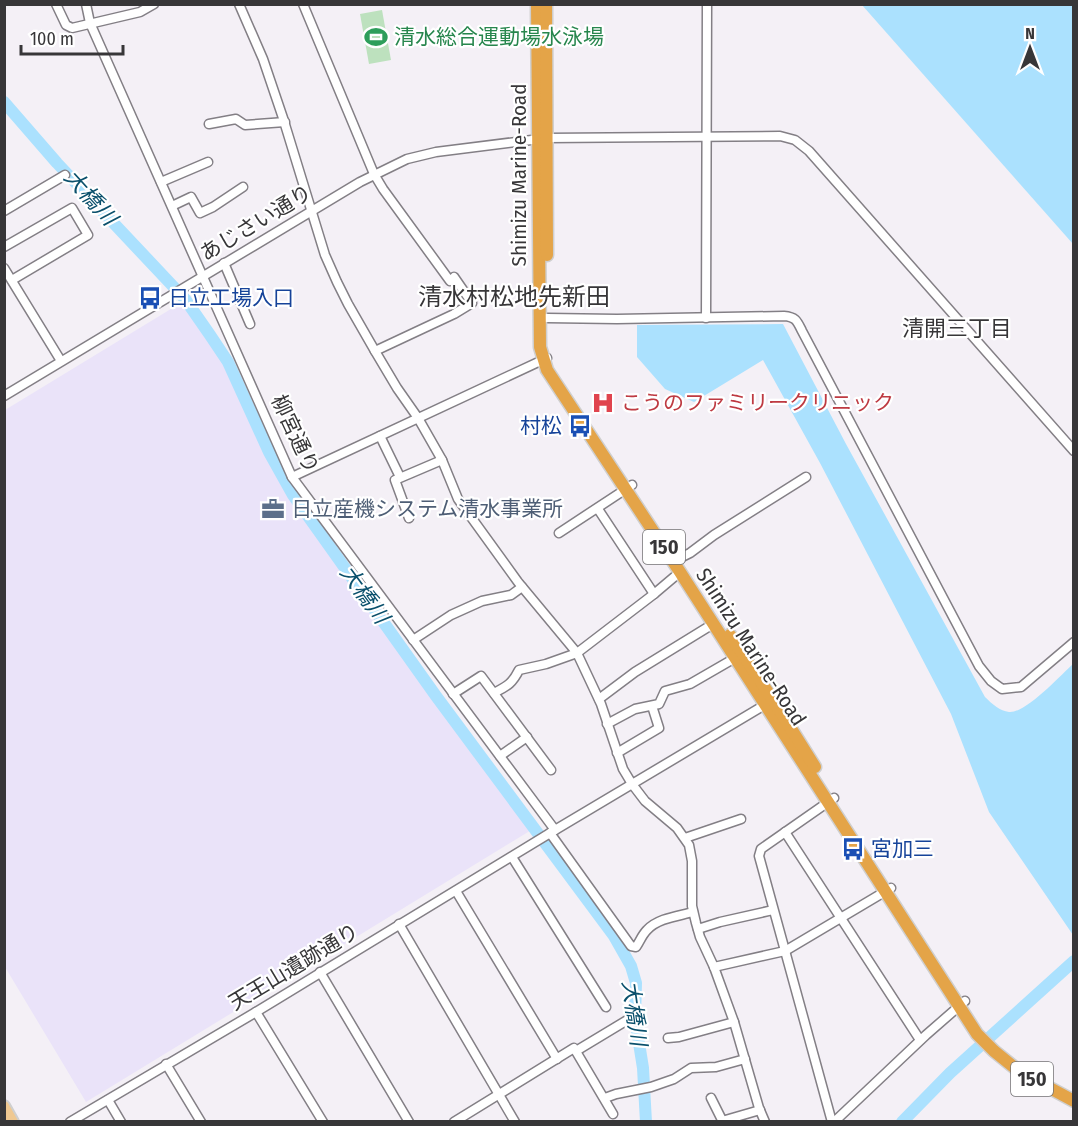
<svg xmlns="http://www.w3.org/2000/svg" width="1078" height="1126" font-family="'Fira Sans Condensed','Noto Sans JP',sans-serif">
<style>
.industrial{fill:#eae3f9}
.green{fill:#bde1be}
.water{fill:#abe1fe}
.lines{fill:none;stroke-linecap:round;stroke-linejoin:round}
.river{stroke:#abe1fe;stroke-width:12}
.minor-casing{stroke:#837f85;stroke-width:11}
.major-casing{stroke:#cfcfcf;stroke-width:14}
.highway-casing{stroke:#cfcfcf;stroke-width:15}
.minor{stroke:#fff;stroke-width:8}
.major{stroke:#efc891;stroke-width:10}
.highway{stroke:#e4a448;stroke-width:12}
.labels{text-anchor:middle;stroke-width:4.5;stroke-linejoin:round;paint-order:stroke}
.shield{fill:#fff;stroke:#737274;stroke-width:1.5}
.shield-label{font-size:20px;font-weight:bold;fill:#373638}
.leisure-label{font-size:21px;fill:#27864d;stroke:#fff;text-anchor:start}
.street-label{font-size:21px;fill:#373638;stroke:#fff}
.transit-label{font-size:21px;fill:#164399;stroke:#fff;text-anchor:start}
.health-label{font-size:21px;fill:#be3a42;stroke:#fff;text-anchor:start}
.service-label{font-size:21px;fill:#4e5e75;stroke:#fff;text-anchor:start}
.water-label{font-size:22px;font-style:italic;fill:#0a506c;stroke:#fff}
.neighbourhood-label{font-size:22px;fill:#373638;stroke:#fff}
.quarter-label{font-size:24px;fill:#373638;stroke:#fff}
</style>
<rect width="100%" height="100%" fill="#f4f0f6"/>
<path class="industrial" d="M184 301 210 331 286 492 533 829 86 1102 5 967V410Z"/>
<path class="green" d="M382 10 391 60 369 64 360 14Z"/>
<g class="water">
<path d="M862 5H1073V244Z"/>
<path d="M783 324 846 444 985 697C992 704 1000 711 1009 712 1025 714 1061 675 1073 664V935L989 812 951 714 820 463 763 360 694 402 665 389 637 357V325Z"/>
</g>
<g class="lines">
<g class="river">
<path d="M4 102 57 163 185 299 210 335 228 362 269 452 293 495 436 696 614 936 631 966 636 983 635 1018 643 1068 646 1122"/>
<path d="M902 1122 950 1073 1074 961"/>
</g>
<g class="minor-casing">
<g id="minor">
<path d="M56 4 66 25 72 28 140 12 154 4"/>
<path d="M86 4 90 23 292 477 555 830"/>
<path d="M239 4 263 59 283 118 325 255 337 282 348 304 375 351 397 388 418 418 442 460 458 499 518 582 577 653 601 704 623 769 632 784 645 801 677 828 689 845 692 861V906L696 923 700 937 714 967 734 1022 759 1108 765 1122"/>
<path d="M303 4 374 174 383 189 450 281 454 277 472 303 454 314 375 351"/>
<path d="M209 124 236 119 245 125 285 122"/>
<path d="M161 182 208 162"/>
<path d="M172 206 191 197 200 213 213 207 243 187"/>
<path d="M4 211 65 175"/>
<path d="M4 247 72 208 88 235 12 280"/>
<path d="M224 263 250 324"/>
<path d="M4 268 61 361"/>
<path d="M547 318 617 319 784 316C796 317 797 321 802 331L979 666 991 681 1002 689 1021 687 1074 642"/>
<path d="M706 318 707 4"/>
<path d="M4 396 360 182 407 159 436 152 547 138 780 136 795 140 809 151 1074 451"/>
<path d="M380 436 400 477"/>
<path d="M292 477 547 358"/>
<path d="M598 509 654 594"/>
<path d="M409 518 395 480 442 460"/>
<path d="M559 533 632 485"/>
<path d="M680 558 690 553 714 535 806 477"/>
<path d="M413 640 451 615 482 601 511 595 522 587"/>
<path d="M494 693C507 686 512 684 519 670L546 664 577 653 654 594 680 572"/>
<path d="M453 694 481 676 551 770"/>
<path d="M599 699 635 672 713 624"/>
<path d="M607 724 635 709 659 704 665 691 690 684 735 658"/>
<path d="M617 753 659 728 652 706"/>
<path d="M500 756 527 737"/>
<path d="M785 832 920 1040"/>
<path d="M550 833 631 946 636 947C640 941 642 935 647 930 658 918 679 916 693 912"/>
<path d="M685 838 741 819"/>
<path d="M512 857 606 1007"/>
<path d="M456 891 557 1059"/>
<path d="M399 924 515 1122"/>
<path d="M698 929 720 922 773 910"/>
<path d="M714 967 785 951 891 888"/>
<path d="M320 972 409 1122"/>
<path d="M256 1012 323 1122"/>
<path d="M668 1038 679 1037 734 1022"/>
<path d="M576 1051 629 1019"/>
<path d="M166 1064 201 1122"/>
<path d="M605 1098 616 1094 651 1087 674 1079 691 1068 716 1067 745 1059"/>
<path d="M711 1098 723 1122"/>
<path d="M108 1100 121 1122"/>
<path d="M722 1121 760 1110"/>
<path d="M70 1122 256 1012 555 830 768 703"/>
<path d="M454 1122 574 1048 613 1114"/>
<path d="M832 1122 759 856 761 849 834 798"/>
<path d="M834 1122 926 1035 965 1001"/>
</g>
</g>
<g class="major-casing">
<path id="major" d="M4 1106 13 1122"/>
</g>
<g class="highway-casing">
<g id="highway">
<path d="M537 4 540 347 547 370 680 572 977 1034 994 1051 1020 1072 1074 1101"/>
<path d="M546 4 547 255"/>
<path d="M730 635 773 700 815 767"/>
</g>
</g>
<use href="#minor" class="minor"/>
<use href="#major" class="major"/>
<use href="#highway" class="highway"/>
</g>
<defs>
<g id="stadium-bare" transform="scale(1.8)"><path d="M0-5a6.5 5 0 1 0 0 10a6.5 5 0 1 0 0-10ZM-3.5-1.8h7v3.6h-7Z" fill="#2e9e5b" stroke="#fff" stroke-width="2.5" paint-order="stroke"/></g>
<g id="bus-bare" transform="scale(1.8)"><path d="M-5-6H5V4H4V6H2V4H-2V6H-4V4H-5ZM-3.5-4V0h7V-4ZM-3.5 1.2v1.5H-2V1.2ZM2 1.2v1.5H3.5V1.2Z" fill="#1a4fb4" stroke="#fff" stroke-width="2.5" paint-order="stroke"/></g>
<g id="hospital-bare" transform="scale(1.8)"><path d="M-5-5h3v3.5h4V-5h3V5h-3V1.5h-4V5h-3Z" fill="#e0444e" stroke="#fff" stroke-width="2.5" paint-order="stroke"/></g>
<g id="office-bare" transform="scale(1.8)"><path d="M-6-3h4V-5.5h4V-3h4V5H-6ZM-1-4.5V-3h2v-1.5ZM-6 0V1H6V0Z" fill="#5c6f8a" stroke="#fff" stroke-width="2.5" paint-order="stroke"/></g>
</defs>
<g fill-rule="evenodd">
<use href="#stadium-bare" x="376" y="37"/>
<use href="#bus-bare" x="150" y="298"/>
<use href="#hospital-bare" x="603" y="403"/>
<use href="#bus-bare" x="580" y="426"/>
<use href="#office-bare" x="273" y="509"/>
<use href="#bus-bare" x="853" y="849"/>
</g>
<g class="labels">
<g class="shield">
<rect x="643" y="530" width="42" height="34" rx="4.5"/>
<rect x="1011" y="1062" width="42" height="34" rx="4.5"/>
</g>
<g class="shield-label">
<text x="664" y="554">150</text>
<text x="1032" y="1086">150</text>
</g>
<g class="leisure-label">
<text x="394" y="44">清水総合運動場水泳場</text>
</g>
<g class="street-label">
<text transform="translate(519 175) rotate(-90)" y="7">Shimizu Marine-Road</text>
<text transform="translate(256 223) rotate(-31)" y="7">あじさい通り</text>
<text transform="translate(295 434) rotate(65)" y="7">柳宮通り</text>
<text transform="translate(751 647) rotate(57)" y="7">Shimizu Marine-Road</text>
<text transform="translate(294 967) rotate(-31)" y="7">天王山遺跡通り</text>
</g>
<g class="transit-label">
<text x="168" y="305">日立工場入口</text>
<text x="562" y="433" text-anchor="end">村松</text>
<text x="871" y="856">宮加三</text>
</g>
<g class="health-label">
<text x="621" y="410">こうのファミリークリニック</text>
</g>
<g class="service-label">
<text x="291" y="516">日立産機システム清水事業所</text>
</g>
<g class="water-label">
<text transform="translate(91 197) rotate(48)" y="8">大橋川</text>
<text transform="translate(365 594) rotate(54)" y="8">大橋川</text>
<text transform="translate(635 1013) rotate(82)" y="8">大橋川</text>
</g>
<g class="neighbourhood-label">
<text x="957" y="336">清開三丁目</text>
</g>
<g class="quarter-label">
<text x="514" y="305">清水村松地先新田</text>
</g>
</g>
<rect width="1078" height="1126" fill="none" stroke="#373638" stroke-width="12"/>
<g transform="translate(1030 48)" stroke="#ffffff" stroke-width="4.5" paint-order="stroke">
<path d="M0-4.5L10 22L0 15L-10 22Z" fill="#373638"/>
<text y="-9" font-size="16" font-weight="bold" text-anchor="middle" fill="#373638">N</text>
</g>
<path d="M21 45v9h102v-9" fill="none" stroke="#373638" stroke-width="3"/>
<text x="30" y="45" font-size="18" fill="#373638" stroke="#ffffff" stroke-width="4.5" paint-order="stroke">100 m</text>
</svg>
